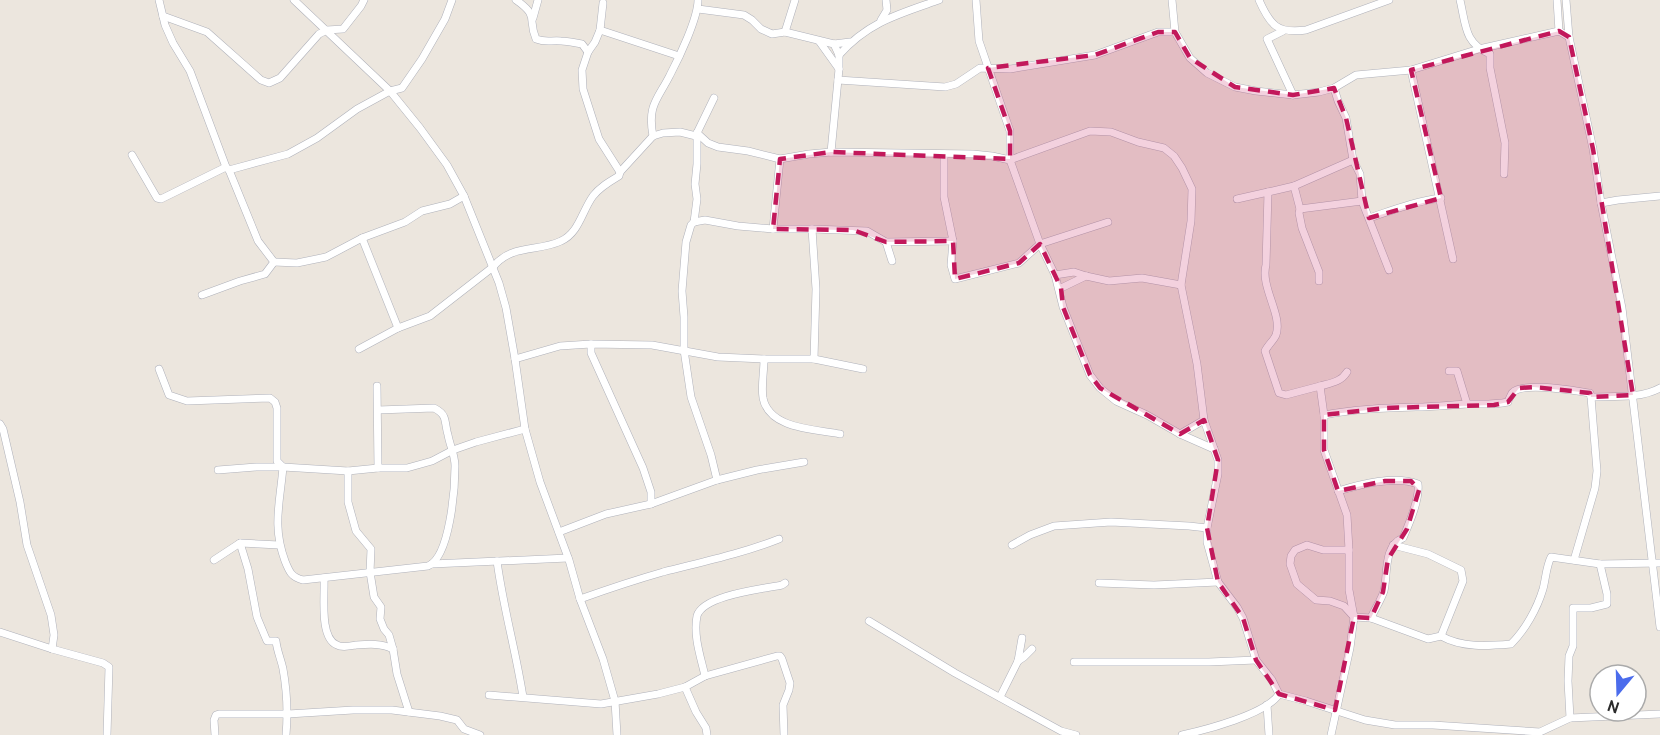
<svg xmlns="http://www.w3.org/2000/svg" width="1660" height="735" font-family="Cabin,sans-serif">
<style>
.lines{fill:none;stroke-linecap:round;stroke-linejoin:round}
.street-casing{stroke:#afb1ba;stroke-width:8}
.street{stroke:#fff;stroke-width:7}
.marked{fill:#c2185b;fill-opacity:0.2;stroke:#c2185b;stroke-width:4.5;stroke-dasharray:12 8;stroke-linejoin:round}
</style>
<rect width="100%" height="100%" fill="#ece6de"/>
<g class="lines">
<g class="street-casing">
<g id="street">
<path d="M159 0 165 25 173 43 190 71 226 167 229 170 258 241 274 262"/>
<path d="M294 0 390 91 420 128 447 165 464 196 499 283 506 308 515 359 525 429 540 482 569 560 580 599 603 659 615 701 617 735"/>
<path d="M516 0C540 17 527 18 536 39 546 43 551 40 561 41 568 41 575 43 582 44L588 52"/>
<path d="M976 0 979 41 1010 131V160L1040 244 1055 275 1063 307 1090 375 1100 388 1116 401 1147 415 1180 434 1214 449"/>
<path d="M1172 0 1175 32 1190 58 1207 73 1235 87 1256 91 1293 95 1319 92 1334 88 1356 75 1411 70 1479 49 1559 31 1569 37"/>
<path d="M1259 0C1270 25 1277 34 1306 30L1389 0"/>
<path d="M1460 0C1466 25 1464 43 1490 54V68L1505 143 1504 174"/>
<path d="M1557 0 1559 31"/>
<path d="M1566 0 1569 37 1593 149 1601 203 1622 308 1660 627"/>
<path d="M603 3 600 30 595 42 588 52 582 70 583 89 599 139 620 172"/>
<path d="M698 9 744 15 752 20 761 29 772 34 785 32 834 44 850 42"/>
<path d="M163 16 207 32 261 80 269 83 280 78 319 34 327 30 343 29 361 6 364 0"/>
<path d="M533 18 538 0"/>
<path d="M881 20 887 10 886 0"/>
<path d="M600 30 679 56"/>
<path d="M1283 31 1267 39 1293 95"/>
<path d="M785 32 795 0"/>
<path d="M819 41 839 69"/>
<path d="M839 55C868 22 899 14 939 0"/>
<path d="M1411 70 1453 259"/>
<path d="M838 80 945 87 956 84 980 68 1010 69 1095 55 1158 32H1175"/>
<path d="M1334 88 1338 101 1346 118 1353 160 1360 174 1362 201 1389 270"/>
<path d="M714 98 697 133V164L695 184 697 199 694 222 691 225 686 242 682 291 684 317V350L691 397 711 455 717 480"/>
<path d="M697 133 708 143 718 147 748 151 780 159 809 154 831 152 973 154 992 156 1010 160 1090 131 1111 132 1138 142 1164 148 1174 156 1182 168 1192 189 1191 221 1181 285 1197 364 1204 420 1218 460V474L1207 528V542L1218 582 1237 607 1243 618 1256 660 1272 680 1279 694 1306 701 1365 720 1395 725H1433L1540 732 1570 718 1660 714"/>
<path d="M653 136C647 105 658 99 670 75 679 58 698 18 698 0"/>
<path d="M831 152 839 69V55L834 44"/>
<path d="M944 154V197L953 241 951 265 955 279 1019 263 1040 244 1108 222"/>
<path d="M132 155 157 198 161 199 226 167"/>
<path d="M229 170 288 154 317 138 357 109 390 91 402 88 422 59 445 19 452 0"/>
<path d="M1294 186 1300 209 1299 213 1302 228 1319 272V281"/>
<path d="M1268 192 1294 186 1353 160"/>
<path d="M1237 199 1268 192 1266 265C1260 287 1283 315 1276 335 1274 340 1268 345 1265 351L1279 393 1286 395 1320 386 1324 415V450L1347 515 1349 550V590L1354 617 1350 648 1331 735"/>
<path d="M1601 203 1618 200 1660 196"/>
<path d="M1300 209 1362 201"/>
<path d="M1369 218C1393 210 1416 201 1441 198"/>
<path d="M694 222 705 220 738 226 773 229H812L867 231 886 242 892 261"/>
<path d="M773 229 780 159"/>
<path d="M812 229 816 289 814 359"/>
<path d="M362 238 398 328"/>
<path d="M886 242 953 241"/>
<path d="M274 262 297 263 326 257 362 238 405 222 422 211 450 204 464 196"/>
<path d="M1055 275 1074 272 1086 276 1109 281 1142 278 1181 285"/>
<path d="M1059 289 1086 276"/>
<path d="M202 295 240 281 265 274 274 262"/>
<path d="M591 344V353L643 468 651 492V504"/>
<path d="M359 349 398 328 430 316 493 267C511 244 538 252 561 241 579 233 582 211 593 196 600 187 609 182 619 176L620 172 653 136 663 133 680 132 696 136 697 133"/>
<path d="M515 359 560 346 591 344 652 345 718 357 764 359H814L863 369"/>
<path d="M764 359C764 372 761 386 763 398 769 429 814 429 840 434"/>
<path d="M159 369 169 395 187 401 270 398 275 402 277 408V461L283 467C280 503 272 526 285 561 289 571 291 577 303 580L428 566C450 557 455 488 455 466 455 455 450 446 448 435 446 429 446 422 444 417 442 412 438 410 434 408L378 410"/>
<path d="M1449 371H1457L1467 404"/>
<path d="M377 386 378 468"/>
<path d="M1320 386C1331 383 1341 382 1347 372"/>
<path d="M1324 415C1354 409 1385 408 1416 407 1433 407 1450 405 1467 404 1482 404 1493 405 1508 402 1508 401 1512 393 1512 393 1523 381 1575 391 1590 393L1591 397C1613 396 1640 399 1660 388"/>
<path d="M0 424 3 429 20 502 27 545 51 615 54 635 52 649"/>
<path d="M1180 434 1204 420"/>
<path d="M218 470 256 467H283L348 471 378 468H407L432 461 453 450 476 442 525 429"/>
<path d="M348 471V502L356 531 371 549 370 572 374 597 381 607 380 619 384 629 389 635 393 649 397 674 409 712"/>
<path d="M1338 491C1361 484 1395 475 1418 484 1420 499 1409 524 1403 538 1383 546 1388 574 1384 591 1381 600 1375 609 1371 618"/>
<path d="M559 532 606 514 651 504 717 480 757 470 804 462"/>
<path d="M240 543 248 569 257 617 267 641H276C277 651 281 659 283 669 287 691 288 712 286 735"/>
<path d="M1012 545 1030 535 1054 526 1111 522 1189 526 1207 528"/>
<path d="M1393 545 1428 554 1461 570 1463 581 1441 636"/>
<path d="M1349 550H1323L1307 545 1295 550 1291 556 1290 564 1297 584 1316 600 1330 601 1344 606 1354 617 1371 618 1428 639 1441 636C1462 648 1488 646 1511 644 1525 630 1537 609 1543 589 1546 578 1546 567 1551 557L1600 564 1660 563"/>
<path d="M214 560 240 543 279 545"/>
<path d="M1574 560 1595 488 1597 471 1591 397"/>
<path d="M497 561C503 607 516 651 523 697"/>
<path d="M432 564 568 558"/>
<path d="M324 578C325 595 319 638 337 645 342 648 350 646 356 645 369 644 381 643 393 649"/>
<path d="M1099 583 1154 585 1218 582"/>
<path d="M580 599C608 589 635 580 663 572 702 562 741 554 779 539"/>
<path d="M869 621 955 673 1061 731 1076 735"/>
<path d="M0 632 52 649 103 663 109 667 107 735"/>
<path d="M1018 661 1024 657 1032 649"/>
<path d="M1074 662H1209L1256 660"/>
<path d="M705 676C701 658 693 636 697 616 703 595 763 589 782 585L785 583"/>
<path d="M685 687 696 712 706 728 707 735"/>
<path d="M489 695 601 704 658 694 685 687 705 676 777 656H780L782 659 790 683 789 690 783 705 784 735"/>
<path d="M1000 697 1018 661 1022 638"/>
<path d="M1267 705 1269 735"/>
<path d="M1570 718 1568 681 1569 656 1573 646V608H1591L1607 604V594L1600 564"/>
<path d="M215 735 214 720 216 715 219 714H288L353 710H392L440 716 457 720 464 729 480 735"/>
<path d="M1182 735C1205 730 1267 714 1279 694"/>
</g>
</g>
<use href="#street" class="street"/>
</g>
<path class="marked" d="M1559 31 1569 37 1593 149 1633 395 1591 397 1590 393 1534 387 1519 388 1508 402 1494 405 1385 408 1324 415V450L1338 491 1385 481H1411L1419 490 1407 529 1388 559 1383 592 1371 618 1354 617 1335 710 1279 694 1256 660 1243 618 1218 582 1207 528 1218 460 1204 420 1180 434 1100 388 1090 375 1063 307 1061 288 1040 244 1019 263 955 279 953 241 886 242 853 230 773 229 780 159 831 152 1010 159V131L988 68 1095 55 1158 32H1175L1190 58 1235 87 1293 95 1334 88 1346 118 1369 218 1441 198 1411 70Z"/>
<g transform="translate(1618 693) rotate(199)"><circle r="28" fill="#ffffff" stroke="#aaaaaa" stroke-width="1.5"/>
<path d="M0-4.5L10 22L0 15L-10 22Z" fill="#4b6cec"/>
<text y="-9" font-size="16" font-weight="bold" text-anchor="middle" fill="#2b2b2b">N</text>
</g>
</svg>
